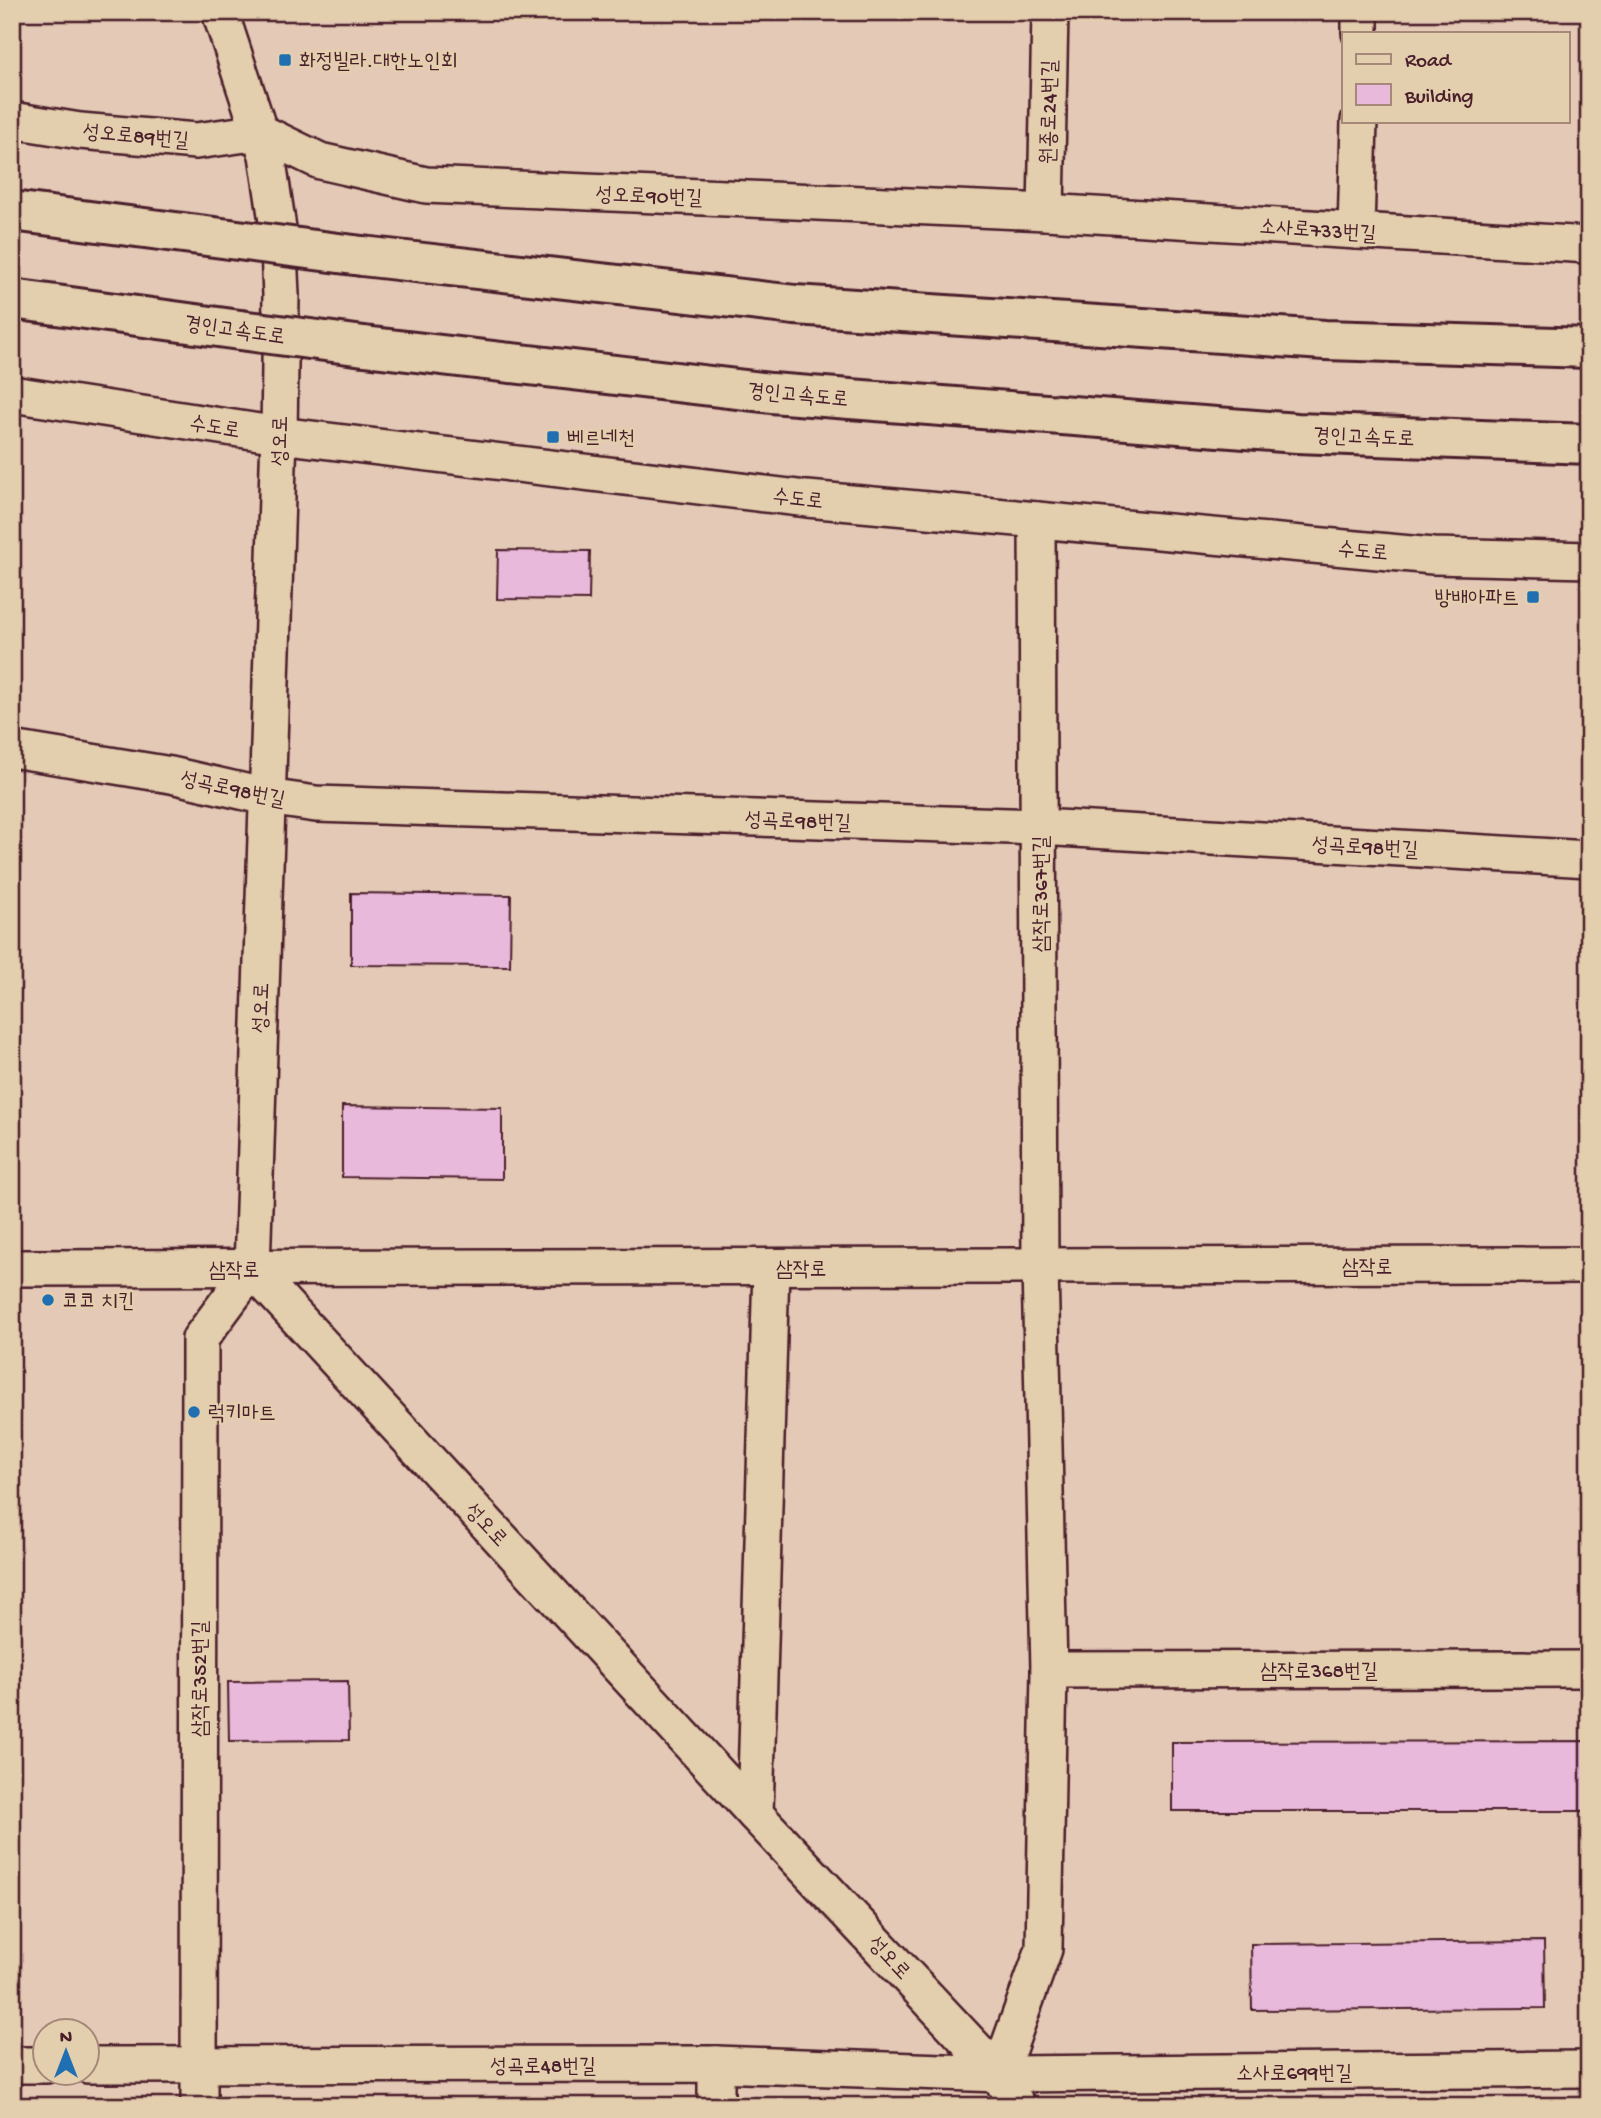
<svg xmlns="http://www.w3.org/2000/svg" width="1601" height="2118" font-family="'Gochi Hand','Poor Story',sans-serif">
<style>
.building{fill:#e9b9db;stroke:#4a1f2b;stroke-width:2}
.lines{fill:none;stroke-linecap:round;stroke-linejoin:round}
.minor-casing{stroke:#4a1f2b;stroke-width:40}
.highway-casing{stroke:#4a1f2b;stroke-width:44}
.minor{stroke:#e3cead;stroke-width:35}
.highway{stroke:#e3cead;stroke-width:38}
.highway-bridge-casing{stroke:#4a1f2b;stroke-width:44;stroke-linecap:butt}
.highway-bridge{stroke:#e3cead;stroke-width:38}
.poi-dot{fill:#1f6fb2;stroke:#e3cead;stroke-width:2.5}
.labels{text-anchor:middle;stroke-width:5;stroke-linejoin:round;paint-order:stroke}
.poi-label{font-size:21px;fill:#4a1f2b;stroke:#e3cead;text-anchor:start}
.street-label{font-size:21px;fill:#4a1f2b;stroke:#e3cead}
</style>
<rect width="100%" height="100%" fill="#e4cab6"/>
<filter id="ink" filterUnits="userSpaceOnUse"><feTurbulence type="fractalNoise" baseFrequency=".0143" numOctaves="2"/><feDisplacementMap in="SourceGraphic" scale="14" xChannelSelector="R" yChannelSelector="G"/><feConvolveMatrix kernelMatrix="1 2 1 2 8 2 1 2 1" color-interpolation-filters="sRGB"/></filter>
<g filter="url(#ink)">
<g class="building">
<path d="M498 550 590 551 589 600 497 599Z"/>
<path d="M351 893 511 895 510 966 351 965Z"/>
<path d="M342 1106 502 1108V1179L342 1177Z"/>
<path d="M348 1681 349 1740 229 1741 228 1682Z"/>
<path d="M1589 1741V1811H1172V1742Z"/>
<path d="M1544 1941 1545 2008 1252 2010 1251 1944Z"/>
</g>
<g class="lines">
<g class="minor-casing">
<g id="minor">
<path d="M220 12 267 155 278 228 281 295 279 435 252 1269 755 1814 999 2074 1017 2106"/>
<path d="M1360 33V12"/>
<path d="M12 120 80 131 196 141 260 132"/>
<path d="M260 132 320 161 426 185 1046 212 1589 245"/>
<path d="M1046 212 1050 12"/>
<path d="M1356 231 1359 121"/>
<path d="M12 394 279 435 807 499 1433 556 1589 560"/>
<path d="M12 749 171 775 267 797 316 804 1040 827 1589 859"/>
<path d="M12 1268 1589 1265"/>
<path d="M1049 1670 1589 1669"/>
<path d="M755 1814 771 1268"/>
<path d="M12 2065H46"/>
<path d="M88 2065 716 2064 999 2074 1589 2069"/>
<path d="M999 2074 1044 1949 1049 1670 1040 1267 1037 520"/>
<path d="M199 2106 200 1339 252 1269"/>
<path d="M716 2106V2064"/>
</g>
</g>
<g class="highway-casing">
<g id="highway">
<path d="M12 211 230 239"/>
<path d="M362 256 795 305 1325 340 1589 348"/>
<path d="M12 299 240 330"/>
<path d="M364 346 771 393 1297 433 1589 444"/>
</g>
</g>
<use href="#minor" class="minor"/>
<use href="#highway" class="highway"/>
<g class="highway-bridge-casing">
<g id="highway-bridge">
<path d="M230 239 362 256"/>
<path d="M240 330 364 346"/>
</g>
</g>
<use href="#highway-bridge" class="highway-bridge"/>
</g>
</g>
<g class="poi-dot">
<rect x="278" y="53" width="14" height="14" rx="3.5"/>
<rect x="546" y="430" width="14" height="14" rx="3.5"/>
<rect x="1526" y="590" width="14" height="14" rx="3.5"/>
<circle cx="48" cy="1300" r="7"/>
<circle cx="194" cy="1412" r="7"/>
</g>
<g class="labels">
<g class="poi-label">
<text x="299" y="67">화정빌라.대한노인회</text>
<text x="567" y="444">베르네천</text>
<text x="1519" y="604" text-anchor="end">방배아파트</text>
<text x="62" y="1307">코코 치킨</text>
<text x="208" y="1419">럭키마트</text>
</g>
<g class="street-label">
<text transform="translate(1048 112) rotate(-89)" y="7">원종로24번길</text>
<text transform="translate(136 135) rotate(5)" y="7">성오로89번길</text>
<text transform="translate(649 195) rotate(2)" y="7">성오로90번길</text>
<text transform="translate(1318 229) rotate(4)" y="7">소사로733번길</text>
<text transform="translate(235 329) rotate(8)" y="7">경인고속도로</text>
<text transform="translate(798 394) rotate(5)" y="7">경인고속도로</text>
<text transform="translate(215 426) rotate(9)" y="7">수도로</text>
<text transform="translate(1364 436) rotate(2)" y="7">경인고속도로</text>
<text transform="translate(279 441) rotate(-89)" y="7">성오로</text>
<text transform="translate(798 498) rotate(6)" y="7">수도로</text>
<text transform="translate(1363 550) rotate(5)" y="7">수도로</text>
<text transform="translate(233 788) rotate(12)" y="7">성곡로98번길</text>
<text transform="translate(798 820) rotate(2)" y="7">성곡로98번길</text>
<text transform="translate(1365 846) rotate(3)" y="7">성곡로98번길</text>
<text transform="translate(1040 894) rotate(-90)" y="7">삼작로367번길</text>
<text transform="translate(260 1008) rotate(-88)" y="7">성오로</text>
<text x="1367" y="1273">삼작로</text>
<text x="801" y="1275">삼작로</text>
<text x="234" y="1276">삼작로</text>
<text transform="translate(487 1524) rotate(47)" y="7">성오로</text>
<text x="1319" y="1677">삼작로368번길</text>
<text transform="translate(199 1679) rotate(-90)" y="7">삼작로352번길</text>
<text transform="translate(890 1957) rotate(47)" y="7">성오로</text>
<text x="543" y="2072">성곡로48번길</text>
<text x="1294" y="2079">소사로699번길</text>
</g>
</g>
<rect width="1601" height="2118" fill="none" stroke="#e3cead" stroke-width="42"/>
<rect x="21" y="21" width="1559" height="2076" fill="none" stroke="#4a1f2b" stroke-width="2.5" filter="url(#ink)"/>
<rect x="1342" y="32" width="228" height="91" fill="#e3cead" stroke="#a68879" stroke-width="2"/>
<rect x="1356" y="54" width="35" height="10" fill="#e3cead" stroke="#a68879" stroke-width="2"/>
<text x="1405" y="66" font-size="21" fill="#4a1f2b">Road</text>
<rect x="1356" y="84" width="35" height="21" fill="#e9b9db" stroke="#a68879" stroke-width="2"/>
<text x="1405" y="102" font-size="21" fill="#4a1f2b">Building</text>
<g transform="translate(66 2052)"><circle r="33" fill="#e3cead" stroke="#a68879" stroke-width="2"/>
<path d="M0-5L12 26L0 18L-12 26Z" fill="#1f6fb2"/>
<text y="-10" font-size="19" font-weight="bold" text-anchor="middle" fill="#4a1f2b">N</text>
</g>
</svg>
